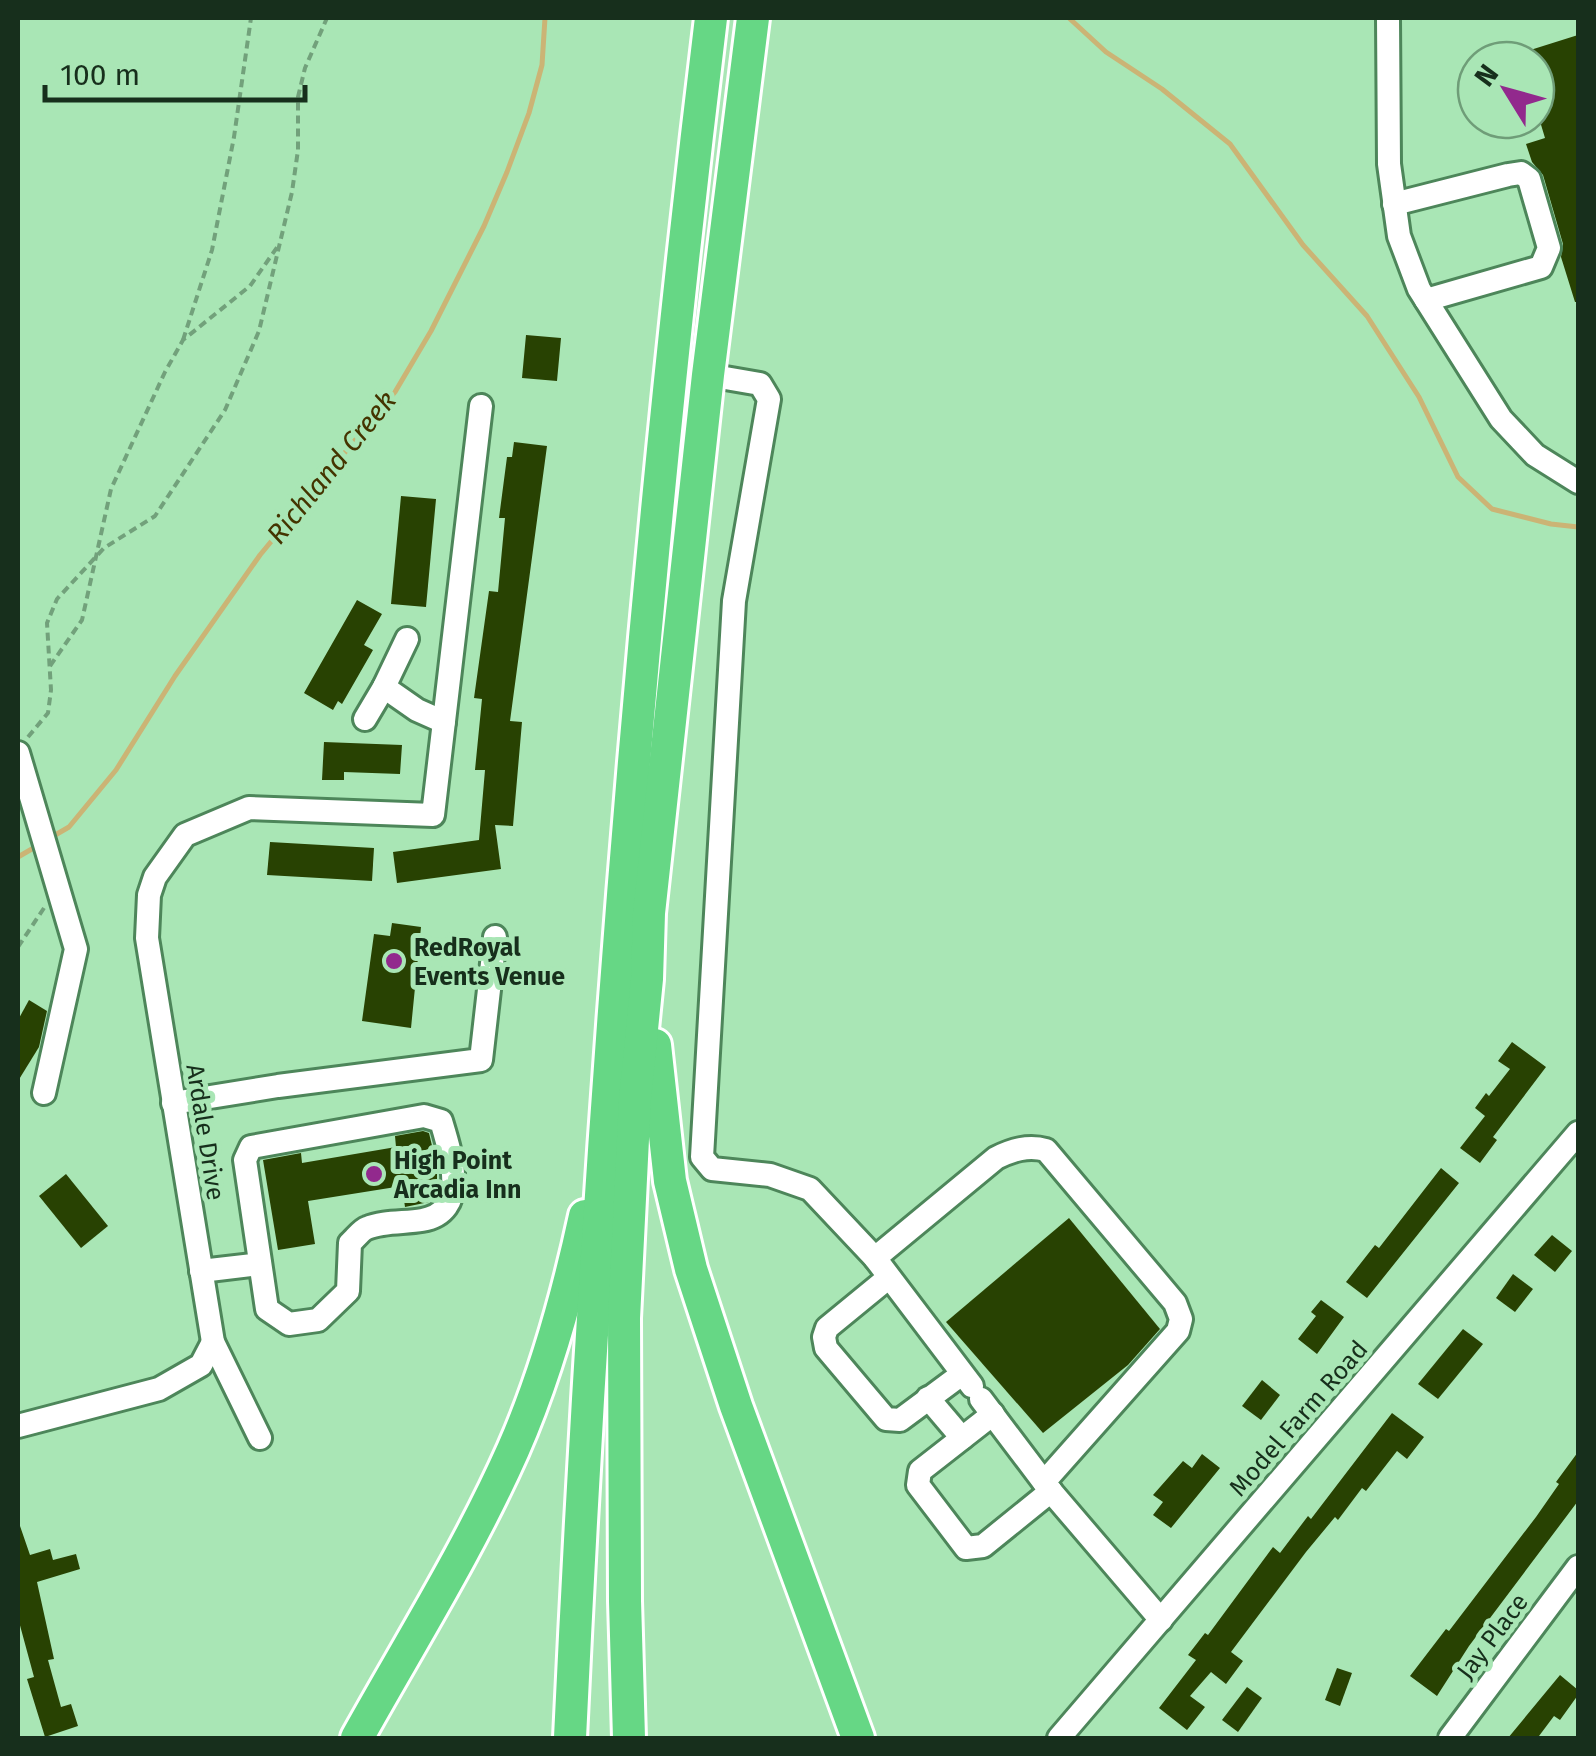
<svg xmlns="http://www.w3.org/2000/svg" width="1596" height="1756" font-family="'Fira Sans',sans-serif">
<style>
.lines{fill:none;stroke-linecap:round;stroke-linejoin:round}
.stream{stroke:#cbb475;stroke-width:5}
.building{fill:#284202}
.minor-casing{stroke:#4d865a;stroke-width:28}
.highway-casing{stroke:#fff;stroke-width:38}
.path{stroke:#72a17b;stroke-width:4;stroke-dasharray:8 5;stroke-linecap:butt}
.minor{stroke:#fff;stroke-width:22}
.highway{stroke:#66d785;stroke-width:32}
.poi-dot{fill:#92298d;stroke:#a9e6b5;stroke-width:4}
.labels{text-anchor:middle;stroke-width:10;stroke-linejoin:round;paint-order:stroke}
.poi-label{font-size:25px;font-weight:bold;fill:#172f1c;stroke:#a9e6b5;text-anchor:start}
.street-label{font-size:25px;fill:#172f1c;stroke:#a9e6b5}
.water-label{font-size:28px;font-style:italic;fill:#443400;stroke:#a9e6b5}
</style>
<rect width="100%" height="100%" fill="#a9e6b5"/>
<g class="lines">
<g class="stream">
<path d="M1069 18 1106 52 1162 89 1230 144 1303 245 1367 316 1419 397 1458 477 1492 509 1551 524 1578 527"/>
<path d="M50 838 69 827 116 770 175 676 260 555 395 392 431 331 484 226 507 172 529 113 542 65 545 18"/>
<path d="M18 857 37 846"/>
</g>
</g>
<g class="building">
<path d="M1578 35V302H1575L1561 257 1563 244 1543 175 1532 162 1526 144 1545 138 1536 108V60H1508V57Z"/>
<path d="M526 335 561 338 557 381 522 378Z"/>
<path d="M514 442 547 446 510 721 522 722 513 826 495 825 501 869 397 883 393 852 479 840 485 770H475L482 699 474 698 489 591 498 592 505 518H499L507 457H512Z"/>
<path d="M401 496 436 499 426 607 391 604Z"/>
<path d="M357 600 382 614 364 645 373 650 342 704 338 701 333 710 304 693Z"/>
<path d="M324 742 402 745 400 774 344 772V780H322Z"/>
<path d="M270 842 374 848 372 881 267 875Z"/>
<path d="M392 923 421 927 411 1028 362 1021 374 934 390 936Z"/>
<path d="M29 1000 47 1011 39 1047 18 1081V1020Z"/>
<path d="M1512 1042 1546 1067 1493 1137 1497 1140 1480 1163 1460 1148 1485 1116 1475 1108 1486 1093 1489 1096 1510 1069 1498 1061Z"/>
<path d="M423 1131 429 1133 437 1167V1190L429 1202 405 1207 402 1186 308 1201 315 1244 278 1250 263 1160 301 1153 302 1163 396 1147 395 1136Z"/>
<path d="M1441 1168 1459 1183 1367 1298 1346 1282 1375 1245 1379 1248Z"/>
<path d="M66 1174 108 1226 81 1248 39 1196Z"/>
<path d="M1069 1218 1160 1329 1128 1365 1043 1433 946 1322Z"/>
<path d="M1552 1235 1572 1251 1555 1272 1534 1255Z"/>
<path d="M1513 1274 1533 1289 1515 1312 1496 1298Z"/>
<path d="M1321 1300 1344 1317 1317 1354 1298 1339 1316 1316 1311 1312Z"/>
<path d="M1463 1329 1483 1344 1438 1399 1418 1384Z"/>
<path d="M1262 1380 1280 1395 1261 1420 1242 1406Z"/>
<path d="M1392 1413 1424 1437 1407 1459 1397 1451 1366 1491 1362 1488 1338 1520 1335 1517 1306 1552 1231 1652 1243 1661 1226 1684 1211 1672 1190 1696 1205 1707 1187 1730 1159 1708 1196 1660 1188 1655 1205 1633 1208 1635 1273 1547 1280 1553 1308 1516 1311 1519Z"/>
<path d="M1578 1452V1501L1469 1646 1437 1696 1410 1676 1446 1629 1449 1631 1536 1517 1559 1484 1556 1482Z"/>
<path d="M1202 1454 1220 1468 1171 1528 1153 1515 1163 1502 1153 1495 1183 1461 1192 1468Z"/>
<path d="M18 1526H20L30 1555 50 1549 53 1560 76 1554 80 1569 37 1582 54 1659 48 1660 61 1707 71 1704 78 1726 45 1737 27 1679 34 1677 18 1618Z"/>
<path d="M1337 1668 1352 1673 1340 1706 1325 1700Z"/>
<path d="M1560 1675 1578 1690V1695L1560 1720 1554 1716 1539 1736 1542 1738H1508Z"/>
<path d="M1247 1687 1262 1698 1238 1732 1222 1720Z"/>
</g>
<g class="lines">
<g class="minor-casing">
<g id="minor">
<path d="M1388 18 1389 164 1399 236 1419 289 1501 419 1535 455 1578 482"/>
<path d="M1394 204 1508 175 1521 173 1529 179 1549 248 1541 267 1426 300"/>
<path d="M708 375 760 384 769 399 734 601 702 1157 712 1169 770 1175 810 1189 875 1258 972 1386"/>
<path d="M407 639 384 687 417 710 444 722"/>
<path d="M365 719 384 687"/>
<path d="M18 753 76 949 44 1093"/>
<path d="M173 1103 278 1086 481 1060 495 937"/>
<path d="M424 1116 441 1121C451 1154 470 1212 422 1220 406 1223 383 1221 367 1228 361 1230 355 1239 350 1243L348 1291 318 1320 289 1324 267 1309 245 1160 251 1147Z"/>
<path d="M875 1258 996 1158C1012 1150 1028 1145 1046 1150L1175 1303 1181 1319 1178 1331 1044 1482"/>
<path d="M201 1271 260 1264"/>
<path d="M888 1278 827 1328 824 1337 826 1348 886 1419 900 1420 962 1374"/>
<path d="M928 1398 962 1438"/>
<path d="M981 1399 1049 1489 1161 1620"/>
<path d="M993 1414 920 1471 918 1485 966 1548 983 1546 1051 1491"/>
<path d="M18 1426 159 1389 201 1365 213 1342"/>
<path d="M260 1438 213 1342 147 938 149 895 155 877 185 835 249 808 433 815 481 406"/>
<path d="M1059 1738 1578 1133"/>
<path d="M1450 1738 1578 1567"/>
</g>
</g>
<g class="highway-casing">
<g id="highway">
<path d="M655 1045 670 1181 691 1269 736 1406 858 1738"/>
<path d="M357 1738C410 1643 469 1549 513 1450 546 1375 568 1295 585 1216"/>
<path d="M570 1738C597 1164 641 589 711 18"/>
<path d="M629 1738 625 1601 624 1318 635 1099 647 979 649 913 708 375 753 18"/>
</g>
</g>
<g class="path">
<path d="M183 340 212 250 234 137 251 18"/>
<path d="M50 666 82 620 111 489 165 372 183 340 250 286 278 246"/>
<path d="M28 737 48 713 51 690 47 623 57 599 104 548 155 516 225 410 259 331 292 192 298 150V97L305 68 327 18"/>
<path d="M18 947 44 908"/>
</g>
<use href="#minor" class="minor"/>
<use href="#highway" class="highway"/>
</g>
<g class="poi-dot">
<circle cx="394" cy="961" r="10"/>
<circle cx="374" cy="1174" r="10"/>
</g>
<g class="labels">
<g class="poi-label">
<text x="414" y="956">RedRoyal<tspan x="414" dy="29">Events Venue</tspan></text>
<text x="394" y="1169">High Point<tspan x="394" dy="29">Arcadia Inn</tspan></text>
</g>
<g class="street-label">
<text transform="translate(206 1132) rotate(81)" y="9">Ardale Drive</text>
<text transform="translate(1298 1418) rotate(-49)" y="9">Model Farm Road</text>
<text transform="translate(1492 1636) rotate(-53)" y="9">Jay Place</text>
</g>
<g class="water-label">
<text transform="translate(331 467) rotate(-51)" y="10">Richland Creek</text>
</g>
</g>
<rect width="1596" height="1756" fill="none" stroke="#172f1c" stroke-width="40"/>
<g transform="translate(1506 90) rotate(307)"><circle r="48" fill="#a9e6b5" stroke="#6f9d78" stroke-width="2.5"/>
<path d="M0-8L18 38L0 25L-18 38Z" fill="#92298d"/>
<text y="-15" font-size="28" font-weight="bold" text-anchor="middle" fill="#172f1c">N</text>
</g>
<path d="M45 85v15h260v-15" fill="none" stroke="#172f1c" stroke-width="5"/>
<text x="60" y="85" font-size="30" fill="#172f1c" stroke="#a9e6b5" stroke-width="8" paint-order="stroke">100 m</text>
</svg>
